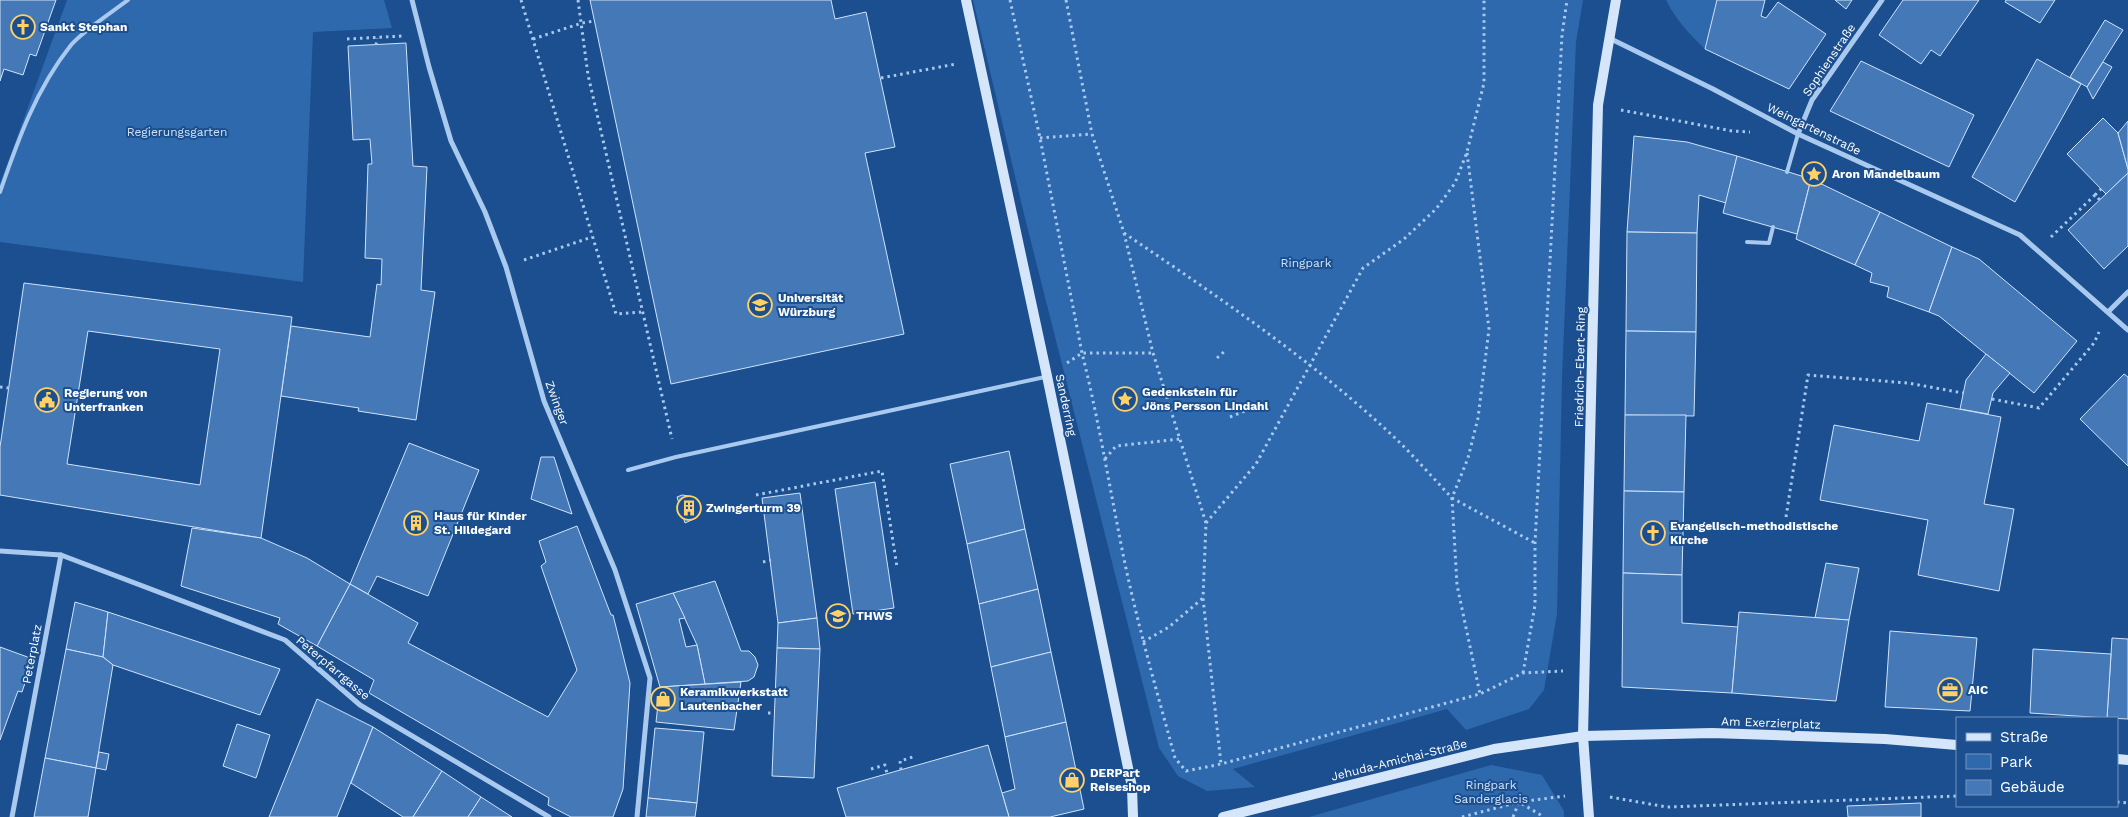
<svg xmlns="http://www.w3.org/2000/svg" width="2128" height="817" font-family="'Work Sans',sans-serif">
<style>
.green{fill:#2e69ad}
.building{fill:#4478b7;stroke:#cfe3fa;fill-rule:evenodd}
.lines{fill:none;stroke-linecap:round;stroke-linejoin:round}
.path{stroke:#a9c9ee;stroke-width:3;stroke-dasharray:2.5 4;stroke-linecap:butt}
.lane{stroke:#a9c9ee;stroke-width:4}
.street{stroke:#a9c9ee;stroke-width:5}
.secondary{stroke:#d6e6fa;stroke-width:10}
.labels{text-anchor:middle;stroke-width:4;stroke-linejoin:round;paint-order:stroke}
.poi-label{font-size:12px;font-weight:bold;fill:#fff;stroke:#1b4f8f;text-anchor:start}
.street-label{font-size:12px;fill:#fff;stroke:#1b4f8f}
.park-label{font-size:12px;fill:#cfe3fa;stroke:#1b4f8f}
</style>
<rect width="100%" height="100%" fill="#1b4f8f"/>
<g class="green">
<path d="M67 0H384L392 28 313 32 303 282 0 242V184Z"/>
<path d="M973 0H1583L1576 42 1562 378 1557 614 1544 690 1529 709 1466 730 1447 709 1233 769 1255 787 1207 791 1178 776 1159 748 1025 218Z"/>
<path d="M1666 0H1717L1705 49C1689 34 1676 20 1666 0Z"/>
<path d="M1491 765 1542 775 1564 811V817H1309Z"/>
</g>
<g class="building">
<path d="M0 0H56L36 56 30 54 23 75 4 69 0 81Z"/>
<path d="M590 0H831L835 19 866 12 895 147 865 153 904 334 671 384Z"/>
<path d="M1717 0H1765L1761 16 1766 18 1778 2 1826 34 1789 89 1705 49Z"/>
<path d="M1835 0H1852L1846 9Z"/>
<path d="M1903 0H1979L1940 56 1931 50 1921 64 1879 35Z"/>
<path d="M2006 0H2055L2040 23 2005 2Z"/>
<path d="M2105 20 2123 30 2087 87 2070 77Z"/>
<path d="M406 43 413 166 427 167 421 290 435 292 416 420 358 411 359 408 281 396 291 326 370 337 377 284 381 285 382 259 365 258 368 164H372L370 139 353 140 348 46Z"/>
<path d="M2037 59 2081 84 2015 202 1972 177Z"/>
<path d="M1861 61 1974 115 1949 167 1830 111Z"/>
<path d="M2103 62 2112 67 2093 99 2087 87Z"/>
<path d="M2103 118 2118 133 2128 169V173L2106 194 2067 154Z"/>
<path d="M2128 121V169L2118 133Z"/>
<path d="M1634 136 1687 142 1737 156 1726 203 1699 195 1697 233 1627 232Z"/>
<path d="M1737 156 1811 179 1797 234 1723 213Z"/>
<path d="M2128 173V246L2104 269 2068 230Z"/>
<path d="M1811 179 1880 212 1855 265 1796 239Z"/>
<path d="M1880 212 1952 247 1929 312 1887 297 1889 287 1870 282 1872 273 1855 265Z"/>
<path d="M1627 232 1697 233 1696 332 1626 331Z"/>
<path d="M1952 247 1979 259 2077 341 2034 393 1939 316 1929 312Z"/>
<path d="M24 283 292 317 261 538 0 495V447ZM88 331 220 349 200 485 67 464Z"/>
<path d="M1626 331 1696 332 1694 416 1625 415Z"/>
<path d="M1986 354 2010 373 1993 393 1988 414 1960 409 1966 380Z"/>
<path d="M2124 374 2128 377V466L2080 419Z"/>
<path d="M1927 403 2001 417 1984 504 2014 509 1999 591 1918 575 1928 520 1820 500 1834 425 1919 441Z"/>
<path d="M1625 415H1686L1684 492 1624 491Z"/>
<path d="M409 443 479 470 428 596 377 576 368 594 350 584Z"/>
<path d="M1009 451 1025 529 967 544 950 464Z"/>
<path d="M541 457H554L572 514 531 499Z"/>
<path d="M875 482 894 608 853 614 835 489Z"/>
<path d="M1624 491 1684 492 1682 575 1623 573Z"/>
<path d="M800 493 817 618 778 623 762 498Z"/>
<path d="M682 495 689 496 694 499 698 505 696 518 685 523 677 497Z"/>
<path d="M577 526 611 615H613L630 683 623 789 613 817H571L548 805 549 798 369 693 374 680 317 646 350 584 418 623 408 643 548 717 577 670 541 566 546 562 539 541Z"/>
<path d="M192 528 261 538 307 558 350 584 317 646 278 624 280 618 181 586Z"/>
<path d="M1025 529 1038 589 979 604 967 544Z"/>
<path d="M1826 563 1859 568 1849 620 1815 618Z"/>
<path d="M1623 573 1682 575V623L1738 627 1732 693 1622 687Z"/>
<path d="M715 581 741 651H749L755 657 758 665 754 677 748 681 705 684 697 645 673 593Z"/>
<path d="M1038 589 1051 652 991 667 979 604Z"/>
<path d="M673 593 685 618 679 619 686 647 697 645 705 684 660 687 636 604Z"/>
<path d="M75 602 108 612 103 657 66 649Z"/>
<path d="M108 612 280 669 260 715 113 665 103 657Z"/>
<path d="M1739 612 1849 620 1836 701 1732 693Z"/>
<path d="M817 618 820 649 777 648 778 623Z"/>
<path d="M1890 631 1977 638 1970 711 1885 707Z"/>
<path d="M2112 638 2128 639V719L2107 718Z"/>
<path d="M0 647 33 659 22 692 18 691 0 740Z"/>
<path d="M777 648 820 649 814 778 772 776Z"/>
<path d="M66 649 103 657 113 665 96 768 45 758Z"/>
<path d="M2033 649 2111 654 2107 718 2030 713Z"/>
<path d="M1051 652 1066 722 1005 737 991 667Z"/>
<path d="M741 682 734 730 656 722 660 687Z"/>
<path d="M317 699 373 727 337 817H269Z"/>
<path d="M1066 722 1084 809 1050 817H1009L1002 793 1015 789 1005 737Z"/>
<path d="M237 724 270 735 256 778 223 766Z"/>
<path d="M373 727 442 771 413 817H403L351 783Z"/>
<path d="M655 728 704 732 697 803 648 798Z"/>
<path d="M988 745 1009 817H846L837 788Z"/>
<path d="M99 752 109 754 106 770 96 768Z"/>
<path d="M45 758 96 768 88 817H34Z"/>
<path d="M442 771 481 797 468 817H413Z"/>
<path d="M481 797 512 817H468Z"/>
<path d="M648 798 697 803 695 817H646Z"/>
<path d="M1921 803V817H1848L1847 806Z"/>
</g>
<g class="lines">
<g class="path">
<path d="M521 0 616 314 641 312"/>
<path d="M578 0 588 75 672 439"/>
<path d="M1010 0 1040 138 1082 353C1099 421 1110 490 1124 559 1138 626 1157 692 1175 758L1186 771 1221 764 1480 694 1523 673 1563 671"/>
<path d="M1066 0 1092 134 1124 233 1153 353 1206 523 1203 598 1221 764"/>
<path d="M347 39 402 36"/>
<path d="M533 39 582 23 594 21"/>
<path d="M376 45 377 38"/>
<path d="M881 78 956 64"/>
<path d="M1621 110 1732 131 1750 132"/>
<path d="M1040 138 1092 134"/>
<path d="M1467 153 1489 329 1478 418 1468 458 1452 498 1535 543"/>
<path d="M2095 195 2101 189"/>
<path d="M1124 233C1217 296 1312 360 1394 437 1414 456 1433 478 1452 498L1457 585 1480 694"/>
<path d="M2051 237 2095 195 2100 200"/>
<path d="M524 260 592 237"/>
<path d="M1217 358 1226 350"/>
<path d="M1067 363 1082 353H1153"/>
<path d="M0 387 9 388"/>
<path d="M1992 399 2039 408 2094 343 2099 332"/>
<path d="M1230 417 1245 411"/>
<path d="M1105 459 1116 446 1180 439"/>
<path d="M756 495 882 471 897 567"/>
<path d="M1786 517 1808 375 1908 383 1963 393"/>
<path d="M1206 523 1256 464 1363 268 1404 239 1436 209 1455 183 1467 152 1484 83V0"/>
<path d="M763 562 771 560"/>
<path d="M1143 642 1169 627 1203 598"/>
<path d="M1523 673 1535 605V543L1562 35 1567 0"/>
<path d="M768 713H774"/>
<path d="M871 769 885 765 887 774"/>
<path d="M901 770 900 761 916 756"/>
<path d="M1610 797 1667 807 1957 796"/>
<path d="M2117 802 2128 803"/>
<path d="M1462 817 1519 802 1565 796"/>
<path d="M1513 817 1519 802 1544 817"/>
</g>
<g class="lane">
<path d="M1787 172 1798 134"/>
<path d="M0 192C18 140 36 89 71 45 83 31 112 12 128 0"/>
<path d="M1747 242 1769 243 1773 227"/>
<path d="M628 470 676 457 1045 377"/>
</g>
<g class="street">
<path d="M412 0 429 67 451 141 485 212 506 267 544 401 615 570 650 678 637 817"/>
<path d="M1609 38 1713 89 1798 134 2020 235 2128 330"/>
<path d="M1798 134 1812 100 1882 0"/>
<path d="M2109 311 2128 292"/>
<path d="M0 551 61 555 285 640 360 705 549 817"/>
<path d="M12 817 61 555"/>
</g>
<g class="secondary">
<path d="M966 0 1047 376 1132 787 1133 817"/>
<path d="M2117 759 2128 760"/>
<path d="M1223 817 1494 749 1583 736 1712 733 1885 739 1957 745"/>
<path d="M1589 817 1583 736 1598 105 1616 0"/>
</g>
</g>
<defs>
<g id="church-ring" transform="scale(1.25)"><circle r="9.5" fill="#1b4f8f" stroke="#ffd166" stroke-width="1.5"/><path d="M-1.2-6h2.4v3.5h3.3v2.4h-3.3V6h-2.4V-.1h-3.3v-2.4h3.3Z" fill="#ffd166"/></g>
<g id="sight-ring" transform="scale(1.25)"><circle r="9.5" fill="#1b4f8f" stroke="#ffd166" stroke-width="1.5"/><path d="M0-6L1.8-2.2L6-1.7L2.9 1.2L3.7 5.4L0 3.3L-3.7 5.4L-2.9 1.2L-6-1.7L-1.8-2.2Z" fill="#ffd166"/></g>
<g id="university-ring" transform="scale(1.25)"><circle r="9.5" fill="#1b4f8f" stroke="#ffd166" stroke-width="1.5"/><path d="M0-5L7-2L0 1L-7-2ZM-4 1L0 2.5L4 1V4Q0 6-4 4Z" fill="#ffd166"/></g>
<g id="civic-ring" transform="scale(1.25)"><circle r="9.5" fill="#1b4f8f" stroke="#ffd166" stroke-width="1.5"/><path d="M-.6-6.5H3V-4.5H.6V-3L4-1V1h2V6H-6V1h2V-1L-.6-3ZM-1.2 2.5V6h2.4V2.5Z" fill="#ffd166"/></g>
<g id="building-ring" transform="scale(1.25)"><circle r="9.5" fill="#1b4f8f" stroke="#ffd166" stroke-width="1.5"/><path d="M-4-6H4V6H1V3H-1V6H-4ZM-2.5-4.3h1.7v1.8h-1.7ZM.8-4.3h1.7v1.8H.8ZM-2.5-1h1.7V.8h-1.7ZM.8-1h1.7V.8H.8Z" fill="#ffd166"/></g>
<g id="office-ring" transform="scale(1.25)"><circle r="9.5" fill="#1b4f8f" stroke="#ffd166" stroke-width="1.5"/><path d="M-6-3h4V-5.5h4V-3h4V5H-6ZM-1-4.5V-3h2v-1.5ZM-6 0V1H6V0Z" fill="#ffd166"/></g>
<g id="shop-ring" transform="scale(1.25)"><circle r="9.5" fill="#1b4f8f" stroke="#ffd166" stroke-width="1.5"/><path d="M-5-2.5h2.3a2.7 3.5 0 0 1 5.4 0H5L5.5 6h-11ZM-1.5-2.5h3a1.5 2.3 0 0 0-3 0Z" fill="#ffd166"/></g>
</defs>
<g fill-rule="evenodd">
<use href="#church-ring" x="23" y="27"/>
<use href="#sight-ring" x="1814" y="174"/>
<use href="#university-ring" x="760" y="305"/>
<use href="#sight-ring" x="1125" y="399"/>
<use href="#civic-ring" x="47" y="400"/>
<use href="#building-ring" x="689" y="508"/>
<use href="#building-ring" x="416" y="523"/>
<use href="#church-ring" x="1653" y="533"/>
<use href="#university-ring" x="838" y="616"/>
<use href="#office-ring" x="1950" y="690"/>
<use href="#shop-ring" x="663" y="699"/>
<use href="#shop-ring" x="1072" y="780"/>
</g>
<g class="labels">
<g class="poi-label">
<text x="40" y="31">Sankt Stephan</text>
<text x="1832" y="178">Aron Mandelbaum</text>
<text x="778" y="302">Universität<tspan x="778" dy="14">Würzburg</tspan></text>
<text x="1142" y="396">Gedenkstein für<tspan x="1142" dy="14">Jöns Persson Lindahl</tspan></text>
<text x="64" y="397">Regierung von<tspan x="64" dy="14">Unterfranken</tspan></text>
<text x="706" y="512">Zwingerturm 39</text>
<text x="434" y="520">Haus für Kinder<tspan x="434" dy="14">St. Hildegard</tspan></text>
<text x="1670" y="530">Evangelisch-methodistische<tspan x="1670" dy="14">Kirche</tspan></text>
<text x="856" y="620">THWS</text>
<text x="1968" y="694">AIC</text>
<text x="680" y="696">Keramikwerkstatt<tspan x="680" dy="14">Lautenbacher</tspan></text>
<text x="1090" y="777">DERPart<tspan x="1090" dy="14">Reiseshop</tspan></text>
</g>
<g class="street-label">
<text transform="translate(1829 60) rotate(-56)" y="4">Sophienstraße</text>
<text transform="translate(1814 129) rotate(26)" y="4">Weingartenstraße</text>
<text transform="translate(1580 367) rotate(-89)" y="4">Friedrich-Ebert-Ring</text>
<text transform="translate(557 403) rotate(70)" y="4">Zwinger</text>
<text transform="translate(1066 405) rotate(78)" y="4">Sanderring</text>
<text transform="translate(32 654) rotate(-79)" y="4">Peterplatz</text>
<text transform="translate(333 668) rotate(40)" y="4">Peterpfarrgasse</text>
<text transform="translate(1771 723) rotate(2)" y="4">Am Exerzierplatz</text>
<text transform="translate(1399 760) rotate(-14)" y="4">Jehuda-Amichai-Straße</text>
</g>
<g class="park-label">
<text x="177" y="136">Regierungsgarten</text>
<text x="1306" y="267">Ringpark</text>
<text x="1491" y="789">Ringpark<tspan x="1491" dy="14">Sanderglacis</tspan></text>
</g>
</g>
<rect x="1956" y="717" width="162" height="90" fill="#1b4f8f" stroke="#7695bc"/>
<rect x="1966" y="733" width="25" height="8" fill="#d6e6fa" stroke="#7695bc"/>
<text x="2000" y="742" font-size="15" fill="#ffffff">Straße</text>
<rect x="1966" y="754" width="25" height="15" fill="#2e69ad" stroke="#7695bc"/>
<text x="2000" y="767" font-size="15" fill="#ffffff">Park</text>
<rect x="1966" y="780" width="25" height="15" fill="#4478b7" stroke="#7695bc"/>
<text x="2000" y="792" font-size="15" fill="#ffffff">Gebäude</text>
</svg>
